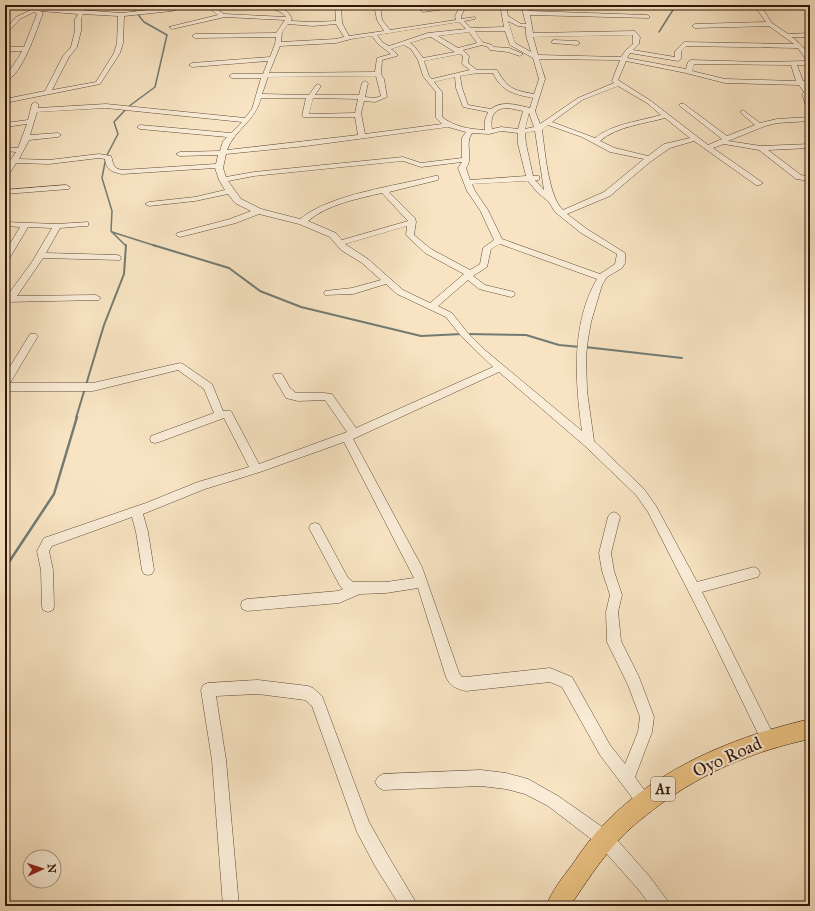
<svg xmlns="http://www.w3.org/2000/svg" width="815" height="911" font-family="'IM FELL Great Primer',serif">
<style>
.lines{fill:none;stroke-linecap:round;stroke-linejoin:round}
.stream-far2{stroke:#727b73;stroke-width:1.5}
.stream-far1{stroke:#727b73;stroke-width:2}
.stream{stroke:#727b73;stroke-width:2.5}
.minor-casing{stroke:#614a37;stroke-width:1}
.highway-casing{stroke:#2f1608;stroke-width:1}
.minor{fill:#faedd8;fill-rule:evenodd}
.highway{fill:#ecc282;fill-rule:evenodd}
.labels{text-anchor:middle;stroke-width:4;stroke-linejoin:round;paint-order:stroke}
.shield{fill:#faedd8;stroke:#6c5646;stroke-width:1}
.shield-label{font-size:14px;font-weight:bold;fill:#2f1608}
.near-street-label{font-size:18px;fill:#2f1608;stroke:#faedd8}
</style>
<rect width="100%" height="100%" fill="#f8e4c3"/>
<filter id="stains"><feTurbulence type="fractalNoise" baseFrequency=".005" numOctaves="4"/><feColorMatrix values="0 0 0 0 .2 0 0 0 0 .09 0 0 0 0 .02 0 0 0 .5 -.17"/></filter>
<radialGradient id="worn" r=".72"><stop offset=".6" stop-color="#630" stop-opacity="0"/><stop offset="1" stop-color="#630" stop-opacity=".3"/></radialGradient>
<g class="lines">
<g class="stream-far2">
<path d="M802 5 806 6"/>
<path d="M659 32 676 5"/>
<path d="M112 232 156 246"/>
<path d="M126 246 111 231 112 211 102 178 106 157 118 134 114 122 128 107 155 87 167 35 144 22 130 5"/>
</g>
<g class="stream-far1">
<path d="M153 245 229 268 260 291 301 307 421 336 462 334"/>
<path d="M467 334 526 335 559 345 580 347"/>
<path d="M585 347 682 358"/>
<path d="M76 418 104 325 124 274 126 245"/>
</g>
<path class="stream" d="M5 568 54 494 77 417"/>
<g class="minor-casing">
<g id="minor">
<path d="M14 5 121 13 193 5 172 11 124 16 123 43 120 53 100 84 5 103V99L45 91 63 56 71 47 75 31V19L78 14 40 11 43 13C36 31 23 74 5 82 5 74 18 60 22 51H5V47H24L37 14 34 12 20 19 5 35V30L16 17 31 10ZM83 14 118 16 117 43 114 53 96 82 52 90 69 57 77 47 81 31V19Z"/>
<path d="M205 5H211L224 14 286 17 282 13 265 5C276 5 288 8 292 19L291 21 313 22 336 21 335 5H341L342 23 349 36 384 31 377 20 374 5H380L382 20 390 30 456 20 455 16 460 7 423 12 420 10 450 5H467L461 16V19L475 17V19L464 21 471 28 504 27 500 5H506L508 16 521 24H526L521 5H527L529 11 647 15 649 16V18L530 15 533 33 635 31 640 37 639 44 633 50 675 57V51L684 42 794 44 769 26 695 28 692 26 695 24 766 22 754 5H760L772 23 788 34 810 33V37H792C802 45 810 52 810 65H797L803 81H810V85H805L810 92 808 94 810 111 807 109 802 94 804 92 799 85 725 83 686 73 626 61 618 80 651 101 708 145 722 139 680 106V104H684L727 136 755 125 741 113 740 112 743 110 760 123 777 119 810 117V121L777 123 765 126 728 141 761 146 810 144V148L768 150 801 175 810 177V181L796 179 759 150 724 144 713 148 763 183 759 185H756L694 141 670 148 650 162 610 196 567 214 587 229 625 253V263L622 268 607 277 602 285 591 322 588 339 586 356 587 391 594 441 644 489 656 506 697 582 754 567 758 569 760 573 758 577 702 592 773 734 775 739 773 744 768 746 763 744 706 626 648 512 636 495 585 446 499 372 353 439 422 567 459 673 462 677H466L550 668 572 677 610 745 625 764 638 732 640 717 628 685 607 642 606 612 610 595 602 571 599 553 608 517 610 514 614 512 618 514 620 517 611 553 614 571 622 595 618 612 621 641 639 677 654 717 652 732 635 777 650 798 653 803 650 808 645 811 640 808 600 755 562 687 550 682 466 691C456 689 450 686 446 677L418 588 386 593 360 594 339 603 247 611 242 609 241 605 242 601 247 599 338 591 343 589 340 586 309 528 311 524 315 523 319 524 348 578 353 582H386L414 578 344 442 260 472 205 489 143 514 148 532 154 570 152 574 148 575 144 574 142 570 136 532 132 517 52 546 49 551 53 570 54 606 53 610 48 612 43 610 42 606 41 570 37 551 44 538 146 503 198 482 249 467 224 418 159 442 155 443 151 442 150 439 151 436 214 413 204 389 178 370 93 391H5V375L30 334H36L38 336 10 383H93L180 363 183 364 212 384 223 411H231L259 464 347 432 325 400 298 401 286 398 273 376 274 374H282L290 388 296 393H324L332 394 356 428 493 367 461 336 446 317 397 294 386 284 353 294 325 295 324 293 325 291 352 288 381 280 362 263 341 250 330 237 299 224 259 214 236 223 180 237 176 235 177 233 230 219 251 211 235 203 228 194 195 201 149 206 145 204 149 202 195 197 225 190 219 180 215 168 122 174C112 172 106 170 105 159L99 158 49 164 16 163 8 176H5V168L16 152 5 151V147L18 148 27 124 5 127V123L28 120 32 104 35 102 38 104V108L106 104 245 118 252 109 261 78H232L229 76 232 74H263L268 61 192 67 189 65 192 63 270 57 275 44 276 37 195 38 192 36 195 34 276 33 285 20 225 17 172 29 169 27 218 15ZM508 21 518 26 526 27V35L531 52 515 43ZM459 22 466 29 428 33 389 46 382 42 377 35ZM288 24 313 26 336 24 344 37 336 39 281 42 282 32ZM475 31H505L510 45 533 58 539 79 534 94C513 90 508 89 497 70H477L468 63 469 56 463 50 482 45 488 47 490 50 508 52 520 56 523 54 509 48 494 47 492 45 482 42ZM469 32 477 43 458 48 438 36ZM633 35V44L626 50 621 57 538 55 533 37ZM372 36 378 44 391 54 377 58 375 72 269 73 280 46 336 43 351 39ZM429 37H431L455 52 423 58 415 47 410 43ZM404 45 411 49 418 60 423 76 436 92V118L442 124 365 134 361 113 364 101 375 102 387 97 384 79 381 74 382 60 397 56V54L391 49ZM686 46 798 48 807 61 761 62 691 60 688 62 686 69 627 58 630 53 678 61 681 59V51ZM460 54 463 56 462 64 470 70 432 79 429 76 424 61ZM539 59 618 60H620L612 81 614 83 578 98 540 124 535 111 545 79ZM694 64 791 65 796 81 725 79 692 71ZM478 73H493C502 92 514 94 533 98L530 108C517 105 502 100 491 109L468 105 462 88 460 76ZM376 76 381 96 375 98 365 97 368 83 365 81 362 83 359 95H315L321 86 318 84 316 85 309 95 262 94 268 77ZM455 77 456 88 463 107 488 112 485 120V130C469 129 455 127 442 117V92L434 82ZM618 86 647 103 661 115C640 121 612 124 595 138L552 122 582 100ZM261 98H306L302 116 303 117H355L358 135 227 150C235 129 255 122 261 98ZM313 98 358 99 355 113 309 114ZM106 108 242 122 231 133 140 125 137 127 140 129 227 137 223 141 220 151 180 152 176 154 180 156 218 155 216 164 122 170C112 168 114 164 111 156L99 154 49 160 19 159 29 140 58 137 61 135 58 133 30 135 37 112ZM508 108 523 111 518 129 501 127 492 129C490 116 494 108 508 108ZM529 113 534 127 525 129ZM665 118 690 138 664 144 648 156 615 148 600 141C617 126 644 124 665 118ZM548 125 582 137 610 152 644 159 604 192 563 210C548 196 545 150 542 130ZM448 127 466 132 462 138V158L421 163 403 157 254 172 226 177 223 168 226 154 306 146ZM501 131 518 133V144L526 176 470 180 466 168C474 158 464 144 472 133L489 134ZM535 131 544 190 535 180H539V176H533L526 144 525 133ZM403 161 421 167 462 162 458 168 467 191 480 210 494 240 483 248 480 264 470 270 431 249 414 235 416 222 415 218 389 192 438 180V176H435C396 186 330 194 300 219L261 209 241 199 228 181 254 176ZM528 181 537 192 549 202 555 212 581 233 617 254 615 264 600 274 502 239 488 210 475 191 472 184ZM382 193 408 221 342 240 336 233 308 221C328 204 357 199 382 193ZM407 226 406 235 425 253 464 274 430 303 403 290 368 259 345 244ZM500 244 597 279C571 323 575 382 582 431L486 351 467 332 452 313 438 306 468 280 479 289 511 297 514 296 515 294 514 292 485 285 473 276 487 267 491 249Z"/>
<path d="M554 40 577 41 580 43 577 45 552 43V41Z"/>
<path d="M66 185 70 187 69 189 5 194V190Z"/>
<path d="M5 222 57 224 88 222V226H85L60 228 46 253 117 255 120 256 121 258 120 260 43 258 17 296 96 295 101 298 99 300 5 302V296H7L32 262 52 228 28 227 9 259 5 262V252L20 227 5 226Z"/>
<path d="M258 680 308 686 313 688 322 696 369 822 387 854 418 906H400L375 866 357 832 312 706 305 700 258 694 216 696 226 760 239 906H223L212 760 201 690 203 685 208 683Z"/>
<path d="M481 770 506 773 528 779 558 796 611 833 650 877 667 900 669 906H651L638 889 599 845 548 806 525 794 506 789 481 786 383 790 378 787 375 782 378 777 383 774Z"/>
</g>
</g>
<g class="highway-casing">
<path id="highway" d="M810 719V739C754 751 704 772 658 806 644 817 629 828 617 842 599 862 585 884 570 906H546C552 891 562 878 572 865 582 850 593 835 606 822 660 767 736 736 810 719Z"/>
</g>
<use href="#minor" class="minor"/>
<use href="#highway" class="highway"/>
</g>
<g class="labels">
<rect class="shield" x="651" y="777" width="24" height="24" rx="3"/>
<g class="shield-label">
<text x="663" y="794">A1</text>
</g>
<g class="near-street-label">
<text transform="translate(727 757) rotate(-24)" y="6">Oyo Road</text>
</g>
</g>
<rect width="815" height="911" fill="none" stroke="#f8e4c3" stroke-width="20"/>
<rect x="6" y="6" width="803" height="899" fill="none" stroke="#2f1608" stroke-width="2"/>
<rect x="10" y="10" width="795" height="891" fill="none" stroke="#2f1608"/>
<g transform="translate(42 869) rotate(87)"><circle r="19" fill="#faedd8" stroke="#a99785"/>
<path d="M0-3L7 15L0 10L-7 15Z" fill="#8f2418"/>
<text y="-6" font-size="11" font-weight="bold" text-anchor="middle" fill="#2f1608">N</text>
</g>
<rect width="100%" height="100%" filter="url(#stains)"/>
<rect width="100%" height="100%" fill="url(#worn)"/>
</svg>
